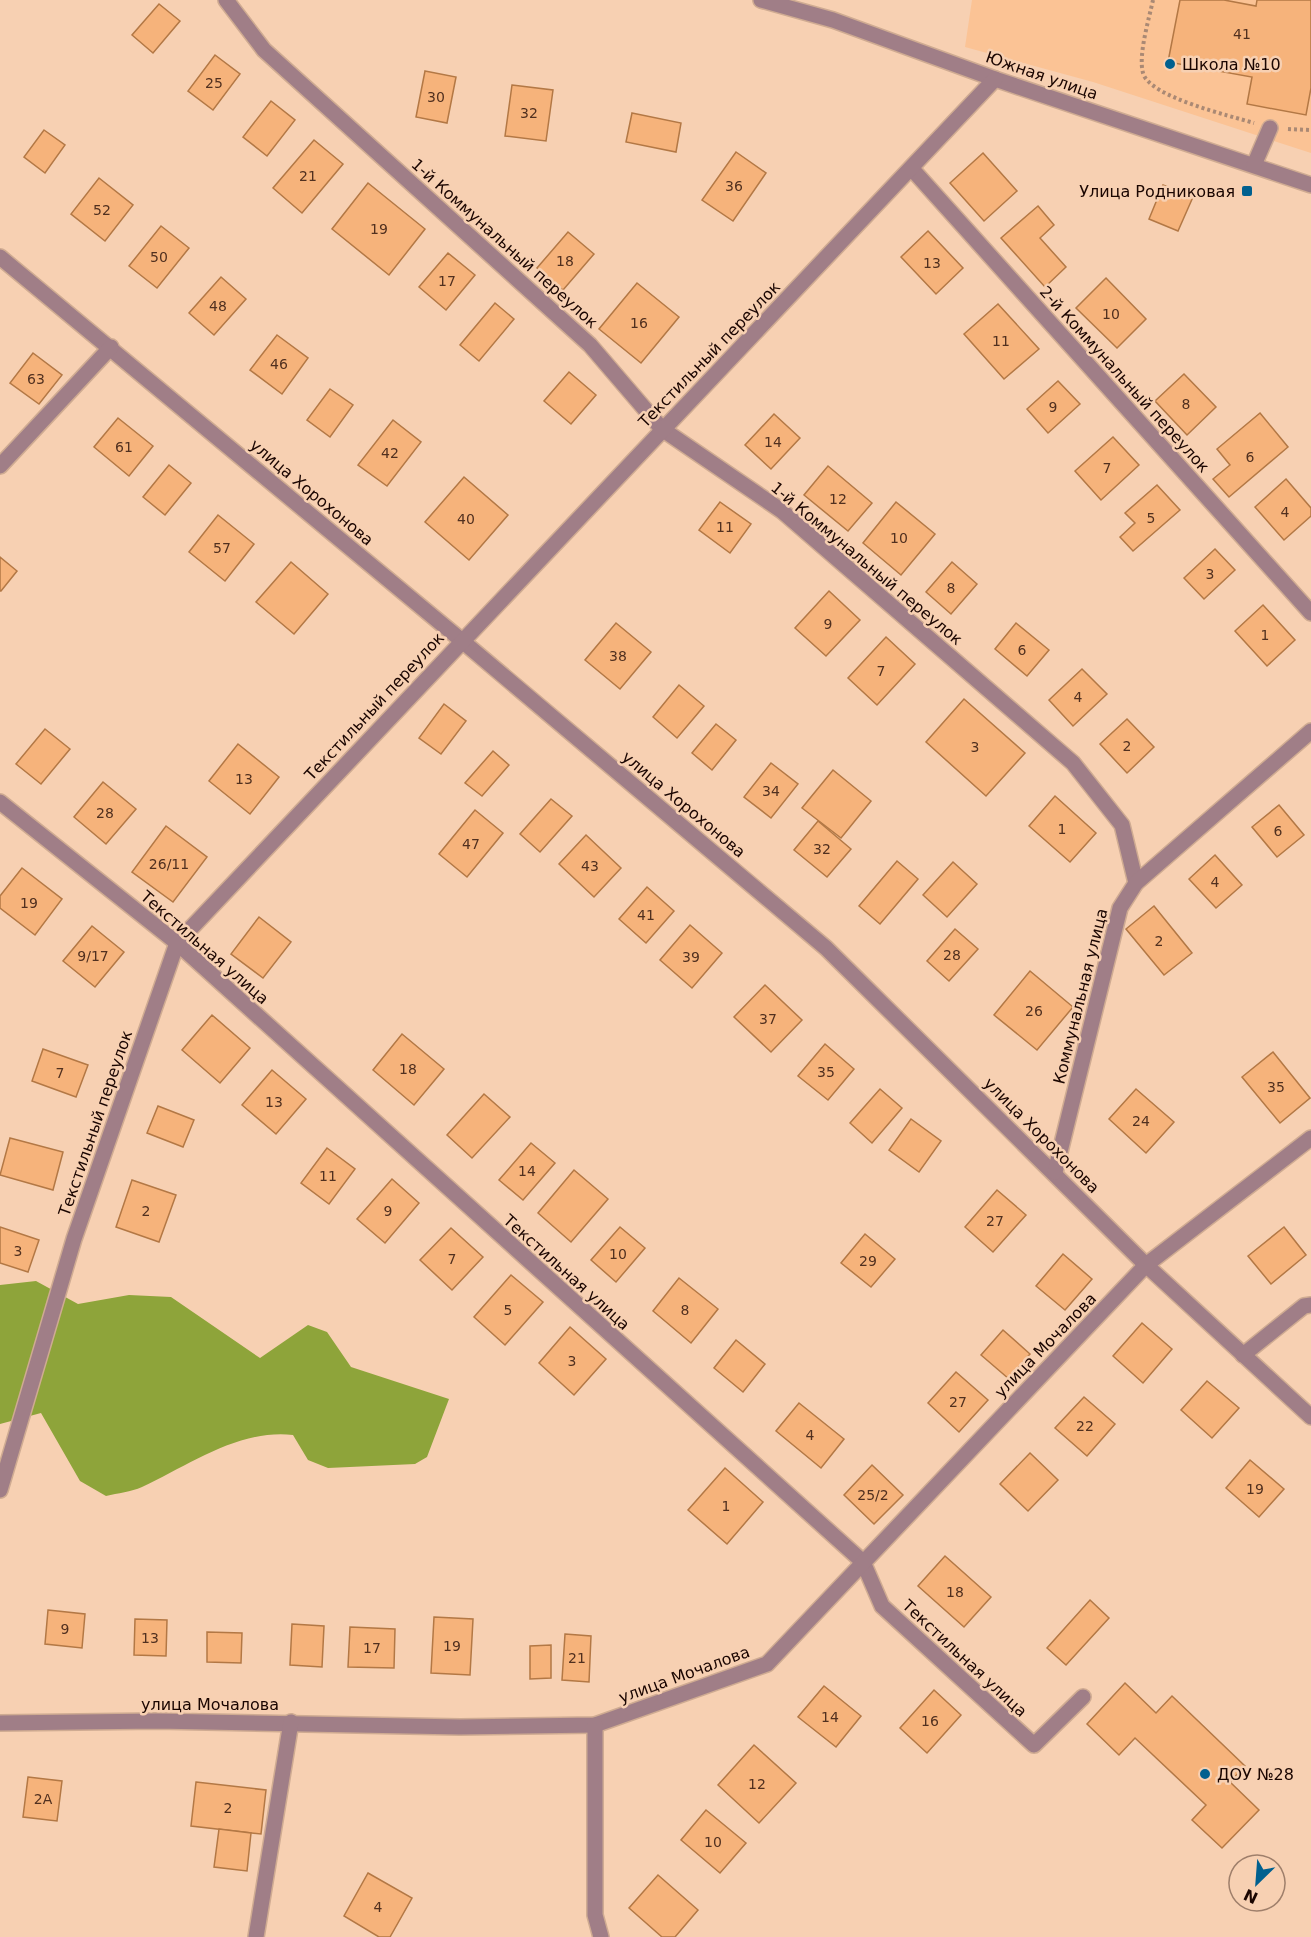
<svg xmlns="http://www.w3.org/2000/svg" width="1311" height="1937" font-family="'DejaVu Sans',sans-serif">
<style>
.built{fill:#fbc395}
.forest{fill:#8ea43a}
.building{fill:#f6b37b;stroke:#b37845;stroke-width:1.5}
.lines{fill:none;stroke-linecap:round;stroke-linejoin:round}
.minor-casing{stroke:#cfab92;stroke-width:18}
.path{stroke:#aa8974;stroke-width:4;stroke-dasharray:3 3;stroke-linecap:butt}
.minor{stroke:#a07e87;stroke-width:15}
.poi-dot{fill:#00608f;stroke:#f7d0b2;stroke-width:2}
.labels{text-anchor:middle;stroke-width:5;stroke-linejoin:round;paint-order:stroke}
.number-label{font-size:14px;fill:#51301f}
.poi-label{font-size:16px;fill:#1a0500;stroke:#f7d0b2;text-anchor:start}
.street-label{font-size:16px;fill:#1a0500;stroke:#f7d0b2}
</style>
<rect width="100%" height="100%" fill="#f7d0b2"/>
<path class="built" d="M972 0H1311V153L1093 82 965 47Z"/>
<path class="forest" d="M36 1281 78 1304 129 1295 171 1297 260 1358 308 1325 327 1332 351 1367 449 1399 427 1457 415 1464 328 1468 308 1460 293 1435C238 1429 190 1465 142 1487 131 1492 118 1493 106 1496L80 1481 41 1413 0 1424V1285Z"/>
<g class="building">
<path d="M1180 0H1224L1256 6 1257 0H1311V88L1306 115 1247 104 1252 77 1168 62Z"/>
<path d="M159 4 180 21 153 53 132 35Z"/>
<path d="M215 55 240 74 213 110 188 91Z"/>
<path d="M425 71 456 77 447 123 416 117Z"/>
<path d="M512 85 553 90 546 141 505 136Z"/>
<path d="M271 101 295 120 267 156 243 137Z"/>
<path d="M632 113 681 123 676 152 626 142Z"/>
<path d="M44 130 65 145 45 173 24 157Z"/>
<path d="M314 140 343 164 302 213 273 188Z"/>
<path d="M736 152 766 173 733 221 702 200Z"/>
<path d="M983 153 1017 191 984 221 950 183Z"/>
<path d="M99 178 133 205 105 241 71 214Z"/>
<path d="M368 183 425 229 389 275 332 229Z"/>
<path d="M1163 185 1193 197 1178 231 1149 219Z"/>
<path d="M1038 206 1054 225 1040 238 1066 267 1045 287 1001 238Z"/>
<path d="M161 226 189 248 157 288 129 266Z"/>
<path d="M928 231 963 268 936 294 901 257Z"/>
<path d="M568 232 594 254 563 290 537 268Z"/>
<path d="M448 253 475 275 446 310 419 287Z"/>
<path d="M221 277 246 299 214 335 189 313Z"/>
<path d="M1106 278 1146 319 1117 348 1076 308Z"/>
<path d="M637 283 679 317 641 363 599 329Z"/>
<path d="M495 303 514 319 479 361 460 345Z"/>
<path d="M998 304 1039 349 1004 379 964 334Z"/>
<path d="M277 335 308 358 282 394 250 370Z"/>
<path d="M33 353 62 375 39 404 10 383Z"/>
<path d="M569 372 596 395 571 424 544 401Z"/>
<path d="M1184 374 1216 407 1187 435 1155 401Z"/>
<path d="M1058 381 1080 404 1048 433 1027 409Z"/>
<path d="M330 389 353 405 330 437 307 420Z"/>
<path d="M1260 413 1288 447 1229 497 1213 479 1230 465 1217 449Z"/>
<path d="M774 414 800 438 771 469 745 445Z"/>
<path d="M118 418 153 446 129 476 94 447Z"/>
<path d="M393 420 421 442 387 486 358 465Z"/>
<path d="M1113 437 1139 465 1101 500 1075 471Z"/>
<path d="M169 465 191 483 165 515 143 497Z"/>
<path d="M828 466 872 503 848 531 804 495Z"/>
<path d="M464 477 508 515 469 560 425 522Z"/>
<path d="M1286 479 1311 508V516L1284 540 1255 507Z"/>
<path d="M1157 485 1180 510 1133 551 1120 537 1135 523 1125 513Z"/>
<path d="M720 502 751 524 730 553 699 530Z"/>
<path d="M896 502 935 534 901 575 863 543Z"/>
<path d="M218 515 254 544 225 581 189 552Z"/>
<path d="M1215 549 1235 570 1204 599 1184 578Z"/>
<path d="M0 557 17 571 1 591H0Z"/>
<path d="M291 562 328 594 294 634 256 602Z"/>
<path d="M952 562 977 584 951 614 926 592Z"/>
<path d="M829 591 860 620 826 656 795 628Z"/>
<path d="M1263 605 1295 640 1267 666 1235 631Z"/>
<path d="M616 623 651 652 620 689 585 660Z"/>
<path d="M1016 623 1049 650 1027 676 995 649Z"/>
<path d="M886 637 915 664 877 705 848 678Z"/>
<path d="M1082 669 1107 694 1073 726 1049 700Z"/>
<path d="M679 685 704 706 677 738 653 717Z"/>
<path d="M964 699 1025 753 986 796 926 742Z"/>
<path d="M444 704 466 721 441 754 419 738Z"/>
<path d="M1127 719 1154 747 1127 773 1100 744Z"/>
<path d="M716 724 736 740 712 770 692 753Z"/>
<path d="M45 729 70 749 41 784 16 764Z"/>
<path d="M238 744 279 777 250 814 209 781Z"/>
<path d="M493 751 509 765 482 796 465 783Z"/>
<path d="M771 763 798 784 771 818 744 797Z"/>
<path d="M833 770 871 801 841 838 802 808Z"/>
<path d="M103 782 136 809 106 844 74 817Z"/>
<path d="M1055 796 1096 833 1070 862 1029 826Z"/>
<path d="M551 799 572 816 540 852 520 834Z"/>
<path d="M1279 805 1304 835 1277 857 1252 827Z"/>
<path d="M475 810 503 833 467 877 439 854Z"/>
<path d="M818 821 851 849 827 877 794 850Z"/>
<path d="M166 826 207 857 173 902 132 872Z"/>
<path d="M586 835 621 868 594 897 559 864Z"/>
<path d="M1215 855 1242 885 1216 908 1189 879Z"/>
<path d="M897 861 918 879 880 924 859 906Z"/>
<path d="M953 862 977 884 947 917 923 895Z"/>
<path d="M22 868 62 899 35 935 0 908V896Z"/>
<path d="M647 887 674 911 646 943 619 919Z"/>
<path d="M1154 906 1192 953 1164 975 1126 929Z"/>
<path d="M259 917 291 942 263 978 231 954Z"/>
<path d="M690 925 722 953 692 988 660 960Z"/>
<path d="M92 926 124 952 95 987 63 961Z"/>
<path d="M955 929 978 949 949 981 927 961Z"/>
<path d="M1030 971 1073 1007 1037 1050 994 1015Z"/>
<path d="M765 985 802 1020 771 1052 734 1017Z"/>
<path d="M212 1015 250 1048 220 1083 182 1050Z"/>
<path d="M402 1034 444 1069 414 1105 373 1070Z"/>
<path d="M825 1044 854 1069 828 1100 798 1076Z"/>
<path d="M43 1049 88 1065 76 1097 32 1081Z"/>
<path d="M1273 1052 1310 1098 1280 1123 1242 1077Z"/>
<path d="M272 1070 306 1099 276 1134 242 1105Z"/>
<path d="M880 1089 902 1108 872 1143 850 1123Z"/>
<path d="M1136 1089 1174 1122 1146 1153 1109 1119Z"/>
<path d="M484 1094 510 1117 472 1158 447 1135Z"/>
<path d="M158 1106 194 1120 183 1147 147 1133Z"/>
<path d="M911 1119 941 1141 919 1172 889 1150Z"/>
<path d="M10 1138 63 1152 53 1190 0 1175Z"/>
<path d="M531 1143 555 1163 523 1200 499 1180Z"/>
<path d="M327 1148 355 1169 329 1204 301 1183Z"/>
<path d="M574 1170 608 1199 571 1242 538 1213Z"/>
<path d="M392 1179 419 1203 385 1243 357 1219Z"/>
<path d="M132 1180 176 1195 159 1242 116 1227Z"/>
<path d="M997 1190 1026 1215 993 1252 965 1227Z"/>
<path d="M0 1227 39 1240 28 1272 0 1263Z"/>
<path d="M620 1227 645 1248 616 1282 591 1260Z"/>
<path d="M1284 1227 1306 1255 1271 1284 1248 1256Z"/>
<path d="M451 1228 483 1257 452 1290 420 1260Z"/>
<path d="M865 1234 895 1259 871 1287 841 1263Z"/>
<path d="M1063 1254 1092 1279 1065 1310 1036 1286Z"/>
<path d="M511 1275 543 1302 505 1345 474 1317Z"/>
<path d="M679 1278 718 1309 691 1343 653 1311Z"/>
<path d="M1142 1323 1172 1349 1143 1383 1113 1356Z"/>
<path d="M570 1327 606 1359 574 1395 539 1363Z"/>
<path d="M1003 1330 1030 1354 1009 1379 981 1355Z"/>
<path d="M736 1340 765 1364 743 1392 714 1368Z"/>
<path d="M956 1372 988 1400 959 1432 928 1403Z"/>
<path d="M1207 1381 1239 1408 1212 1438 1181 1410Z"/>
<path d="M1084 1397 1115 1424 1087 1456 1055 1428Z"/>
<path d="M799 1403 844 1439 821 1468 776 1431Z"/>
<path d="M1030 1453 1058 1480 1028 1511 1000 1484Z"/>
<path d="M1250 1460 1284 1489 1259 1517 1226 1488Z"/>
<path d="M872 1465 903 1495 874 1524 844 1495Z"/>
<path d="M725 1468 763 1502 727 1544 688 1510Z"/>
<path d="M945 1556 991 1597 964 1627 918 1586Z"/>
<path d="M1090 1600 1109 1618 1066 1665 1047 1648Z"/>
<path d="M48 1610 85 1614 82 1648 45 1644Z"/>
<path d="M434 1617 473 1619 470 1675 431 1673Z"/>
<path d="M135 1619 167 1620 166 1656 134 1655Z"/>
<path d="M292 1624 324 1626 322 1667 290 1665Z"/>
<path d="M350 1627 395 1629 394 1668 348 1667Z"/>
<path d="M207 1632 242 1633 241 1663 207 1662Z"/>
<path d="M565 1634 591 1636 589 1682 562 1680Z"/>
<path d="M551 1645V1678L530 1679V1646Z"/>
<path d="M1125 1683 1156 1713 1172 1696 1245 1766 1230 1782 1259 1810 1222 1848 1192 1820 1206 1805 1135 1738 1119 1755 1087 1724Z"/>
<path d="M824 1686 861 1716 836 1747 798 1717Z"/>
<path d="M934 1690 961 1715 927 1753 900 1728Z"/>
<path d="M754 1745 796 1783 759 1823 718 1785Z"/>
<path d="M28 1777 62 1781 57 1821 23 1817Z"/>
<path d="M196 1782 266 1790 261 1834 191 1826Z"/>
<path d="M706 1810 746 1843 720 1873 681 1840Z"/>
<path d="M219 1829 251 1833 247 1871 214 1867Z"/>
<path d="M368 1873 412 1898 390 1937H379L344 1916Z"/>
<path d="M658 1875 698 1910 675 1937H662L629 1908Z"/>
</g>
<g class="lines">
<g class="minor-casing">
<g id="minor">
<path d="M226 0 264 50 590 345 662 429 782 511 1073 763 1122 825 1136 883"/>
<path d="M761 0 833 20 995 79 1311 185"/>
<path d="M1254 165 1270 128"/>
<path d="M912 169 1311 613"/>
<path d="M0 257 461 640 826 948 1146 1265 1311 1417"/>
<path d="M0 466 111 347"/>
<path d="M0 802 177 943 863 1562 882 1606 1034 1745 1083 1697"/>
<path d="M1055 1172 1120 908 1136 883 1311 731"/>
<path d="M1243 1355 1304 1306 1311 1305"/>
<path d="M0 1490 74 1239 177 943 995 79"/>
<path d="M0 1723 157 1721 460 1727 595 1725 767 1664 1146 1265 1311 1138"/>
<path d="M595 1725V1915L601 1937"/>
<path d="M256 1937 291 1722"/>
</g>
</g>
<g class="path">
<path d="M1153 0C1149 19 1138 55 1143 73 1149 97 1231 116 1254 123"/>
<path d="M1288 129 1311 130"/>
</g>
<use href="#minor" class="minor"/>
</g>
<g class="poi-dot">
<circle cx="1170" cy="64" r="6"/>
<rect x="1241" y="185" width="12" height="12" rx="3"/>
<circle cx="1205" cy="1774" r="6"/>
</g>
<g class="labels">
<g class="number-label">
<text x="1242" y="39">41</text>
<text x="214" y="88">25</text>
<text x="436" y="102">30</text>
<text x="529" y="118">32</text>
<text x="308" y="181">21</text>
<text x="734" y="191">36</text>
<text x="102" y="215">52</text>
<text x="379" y="234">19</text>
<text x="159" y="262">50</text>
<text x="565" y="266">18</text>
<text x="932" y="268">13</text>
<text x="447" y="286">17</text>
<text x="218" y="311">48</text>
<text x="1111" y="319">10</text>
<text x="639" y="328">16</text>
<text x="1001" y="346">11</text>
<text x="279" y="369">46</text>
<text x="36" y="384">63</text>
<text x="1186" y="409">8</text>
<text x="1053" y="412">9</text>
<text x="773" y="447">14</text>
<text x="124" y="452">61</text>
<text x="390" y="458">42</text>
<text x="1250" y="462">6</text>
<text x="1107" y="473">7</text>
<text x="838" y="504">12</text>
<text x="1285" y="517">4</text>
<text x="1151" y="523">5</text>
<text x="466" y="524">40</text>
<text x="725" y="532">11</text>
<text x="899" y="543">10</text>
<text x="222" y="553">57</text>
<text x="1210" y="579">3</text>
<text x="951" y="593">8</text>
<text x="828" y="629">9</text>
<text x="1265" y="640">1</text>
<text x="1022" y="655">6</text>
<text x="618" y="661">38</text>
<text x="881" y="676">7</text>
<text x="1078" y="702">4</text>
<text x="1127" y="751">2</text>
<text x="975" y="752">3</text>
<text x="244" y="784">13</text>
<text x="771" y="796">34</text>
<text x="105" y="818">28</text>
<text x="1062" y="834">1</text>
<text x="1278" y="836">6</text>
<text x="471" y="849">47</text>
<text x="822" y="854">32</text>
<text x="169" y="869">26/11</text>
<text x="590" y="871">43</text>
<text x="1215" y="887">4</text>
<text x="29" y="908">19</text>
<text x="646" y="920">41</text>
<text x="1159" y="946">2</text>
<text x="952" y="960">28</text>
<text x="93" y="961">9/17</text>
<text x="691" y="962">39</text>
<text x="1034" y="1016">26</text>
<text x="768" y="1024">37</text>
<text x="408" y="1074">18</text>
<text x="826" y="1077">35</text>
<text x="60" y="1078">7</text>
<text x="1276" y="1092">35</text>
<text x="274" y="1107">13</text>
<text x="1141" y="1126">24</text>
<text x="527" y="1176">14</text>
<text x="328" y="1181">11</text>
<text x="146" y="1216">2</text>
<text x="388" y="1216">9</text>
<text x="995" y="1226">27</text>
<text x="18" y="1256">3</text>
<text x="618" y="1259">10</text>
<text x="452" y="1264">7</text>
<text x="868" y="1266">29</text>
<text x="508" y="1315">5</text>
<text x="685" y="1315">8</text>
<text x="572" y="1366">3</text>
<text x="958" y="1407">27</text>
<text x="1085" y="1431">22</text>
<text x="810" y="1440">4</text>
<text x="1255" y="1494">19</text>
<text x="873" y="1500">25/2</text>
<text x="726" y="1511">1</text>
<text x="955" y="1597">18</text>
<text x="65" y="1634">9</text>
<text x="150" y="1643">13</text>
<text x="452" y="1651">19</text>
<text x="372" y="1653">17</text>
<text x="577" y="1663">21</text>
<text x="830" y="1722">14</text>
<text x="930" y="1726">16</text>
<text x="757" y="1789">12</text>
<text x="43" y="1804">2А</text>
<text x="228" y="1813">2</text>
<text x="713" y="1847">10</text>
<text x="378" y="1912">4</text>
</g>
<g class="poi-label">
<text x="1182" y="70">Школа №10</text>
<text x="1235" y="197" text-anchor="end">Улица Родниковая</text>
<text x="1217" y="1780">ДОУ №28</text>
</g>
<g class="street-label">
<text transform="translate(1042 75) rotate(19)" y="6">Южная улица</text>
<text transform="translate(505 243) rotate(42)" y="6">1-й Коммунальный переулок</text>
<text transform="translate(709 354) rotate(-46)" y="6">Текстильный переулок</text>
<text transform="translate(1125 379) rotate(48)" y="6">2-й Коммунальный переулок</text>
<text transform="translate(312 492) rotate(40)" y="6">улица Хорохонова</text>
<text transform="translate(867 563) rotate(40)" y="6">1-й Коммунальный переулок</text>
<text transform="translate(374 706) rotate(-47)" y="6">Текстильный переулок</text>
<text transform="translate(684 804) rotate(40)" y="6">улица Хорохонова</text>
<text transform="translate(205 947) rotate(41)" y="6">Текстильная улица</text>
<text transform="translate(1080 996) rotate(-76)" y="6">Коммунальная улица</text>
<text transform="translate(95 1123) rotate(-71)" y="6">Текстильный переулок</text>
<text transform="translate(1042 1135) rotate(45)" y="6">улица Хорохонова</text>
<text transform="translate(567 1272) rotate(42)" y="6">Текстильная улица</text>
<text transform="translate(1045 1345) rotate(-46)" y="6">улица Мочалова</text>
<text transform="translate(965 1658) rotate(43)" y="6">Текстильная улица</text>
<text transform="translate(684 1674) rotate(-20)" y="6">улица Мочалова</text>
<text x="210" y="1710">улица Мочалова</text>
</g>
</g>
<g transform="translate(1257 1883) rotate(205)"><circle r="28" fill="#f7d0b2" stroke="#9f7f6b" stroke-width="1.5"/>
<path d="M0-4.5L10 22L0 15L-10 22Z" fill="#00608f"/>
<text y="-9" font-size="16" font-weight="bold" text-anchor="middle" fill="#1a0500">N</text>
</g>
</svg>
